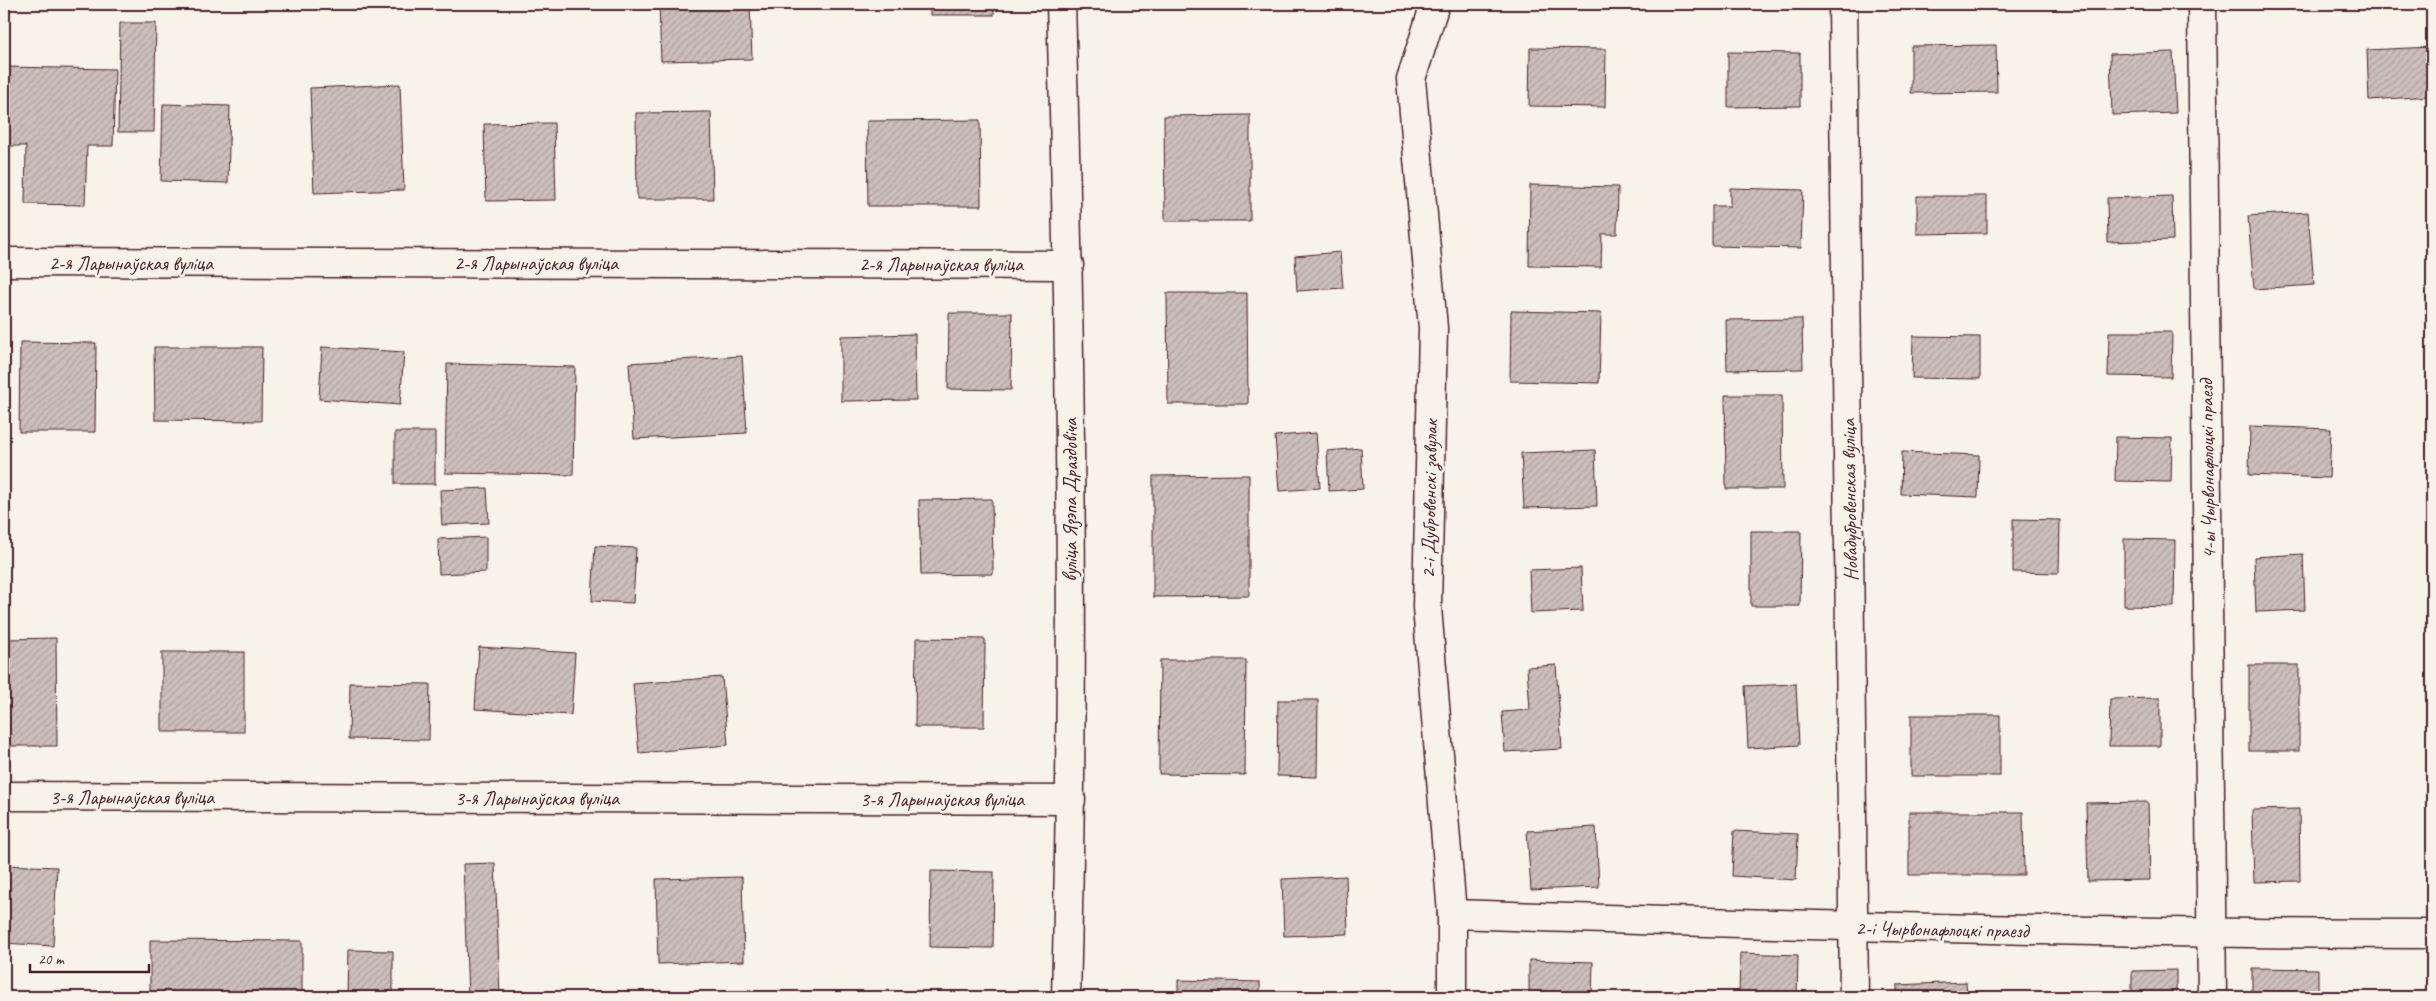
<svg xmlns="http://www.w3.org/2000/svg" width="2436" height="1001" font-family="Caveat,sans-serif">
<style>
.building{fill:url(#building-hatch);stroke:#4a1f2b}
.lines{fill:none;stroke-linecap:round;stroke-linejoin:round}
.minor-casing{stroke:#4a1f2b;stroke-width:31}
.minor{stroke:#f7f3e8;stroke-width:28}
.labels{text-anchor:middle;stroke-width:5;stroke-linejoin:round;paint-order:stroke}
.street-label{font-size:20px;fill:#4a1f2b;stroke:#f7f3e8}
</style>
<defs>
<pattern id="building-hatch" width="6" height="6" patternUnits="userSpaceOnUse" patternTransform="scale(1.25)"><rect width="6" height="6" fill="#ccbfb9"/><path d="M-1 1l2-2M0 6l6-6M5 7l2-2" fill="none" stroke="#b1a49f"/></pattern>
</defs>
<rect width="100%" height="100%" fill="#f7f3e8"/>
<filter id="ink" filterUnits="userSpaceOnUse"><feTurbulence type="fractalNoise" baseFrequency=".02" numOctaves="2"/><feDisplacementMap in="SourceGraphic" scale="10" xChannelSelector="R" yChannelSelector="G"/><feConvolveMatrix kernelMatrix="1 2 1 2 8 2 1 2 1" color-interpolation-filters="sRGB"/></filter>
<g filter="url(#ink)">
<g class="building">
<path d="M659 4H750L752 59 661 61Z"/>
<rect x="930" y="4" width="64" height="11"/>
<path d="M120 23H156L154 132H118Z"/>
<path d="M1996 45 1997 92 1911 93V46Z"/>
<path d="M2432 47V96L2369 100 2367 50Z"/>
<path d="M1530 48 1606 49 1605 107 1529 106Z"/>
<path d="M1728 52 1800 53V106L1728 107Z"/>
<path d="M2173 52 2176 113 2112 115 2110 54Z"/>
<path d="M4 67 115 69 113 146H87L85 205 25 204 26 146H4Z"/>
<path d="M400 84 404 190 314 193 310 88Z"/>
<path d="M163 104 230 106 228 183 161 181Z"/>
<path d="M711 112 713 199H637L636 113Z"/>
<path d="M1250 115V221H1165L1164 116Z"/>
<path d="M980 120 981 206H868L867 121Z"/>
<path d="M554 123 556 200 486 201 484 124Z"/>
<path d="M1530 185 1618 187 1617 234H1602L1601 267 1529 266Z"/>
<path d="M1730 188 1803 190 1801 248 1712 246V206H1730Z"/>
<path d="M1917 196H1987V233L1917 234Z"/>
<path d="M2172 196 2173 240 2108 242 2107 198Z"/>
<path d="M2308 212 2314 285 2254 289 2248 216Z"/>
<path d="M1340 252 1343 288 1297 291 1295 256Z"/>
<path d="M1167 293H1247L1248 404H1168Z"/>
<path d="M1511 311 1601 313 1599 383 1510 381Z"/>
<path d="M949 313H1012L1011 390 948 389Z"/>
<path d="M1802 319 1803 369 1727 370 1726 320Z"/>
<path d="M2109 332H2172L2171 377 2108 376Z"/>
<path d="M915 334 916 400 841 401V336Z"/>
<path d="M1913 336 1980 337V379L1912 378Z"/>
<path d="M20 342 96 343 95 432H19Z"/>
<path d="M154 347H262L261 421 155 420Z"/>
<path d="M322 347 404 352 400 405 319 399Z"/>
<path d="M742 356 747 433 634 439 629 363Z"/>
<path d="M447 364 575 367 573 475 445 473Z"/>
<path d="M1725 395H1782L1783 489H1726Z"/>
<path d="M2250 426 2331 429 2329 478 2249 475Z"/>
<rect x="395" y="432" width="40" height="52"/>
<path d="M1316 433 1320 488 1279 491 1275 436Z"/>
<path d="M2116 437 2172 438 2171 482 2115 481Z"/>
<path d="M1361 448 1363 489 1329 491 1327 451Z"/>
<path d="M1595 450 1597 506 1524 508 1521 453Z"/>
<path d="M1902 452 1979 455 1978 497 1901 494Z"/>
<path d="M1249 475V596L1153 597V476Z"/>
<path d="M487 488 489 523 442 525 440 490Z"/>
<path d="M992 499 993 574 921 575 919 500Z"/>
<path d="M2013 519 2060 520 2059 573 2013 572Z"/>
<path d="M1751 531H1801L1800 606H1751Z"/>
<path d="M486 537V572L439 574 438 539Z"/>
<path d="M2124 539 2175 540 2174 607 2124 606Z"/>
<path d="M595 546 636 548 633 603 592 601Z"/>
<path d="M2303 554 2305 610 2256 612 2254 557Z"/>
<path d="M1581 568 1583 611 1531 613 1529 570Z"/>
<path d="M56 638 57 746H4V639Z"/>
<path d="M916 638 985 639 984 727H915Z"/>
<path d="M479 647 575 653 571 715 475 709Z"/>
<rect x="162" y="652" width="82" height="80"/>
<path d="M1160 660H1246L1245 775 1159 774Z"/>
<path d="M1556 665 1562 749 1505 752 1502 712 1530 710 1527 667Z"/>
<rect x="2249" y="665" width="50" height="86"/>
<path d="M722 677 728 745 639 753 633 684Z"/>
<path d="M350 683 430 684 429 740 349 739Z"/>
<path d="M1796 684 1799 745 1748 748 1745 686Z"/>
<path d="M2160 698V746H2109L2110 699Z"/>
<path d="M1278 700H1318L1317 777 1277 776Z"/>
<rect x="1911" y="715" width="89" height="61"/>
<path d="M2148 802 2150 880 2088 881 2086 803Z"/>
<path d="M2299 809 2300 881 2254 882 2252 810Z"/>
<path d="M1909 812H2023L2024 875H1909Z"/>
<path d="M1596 827 1599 887 1531 890 1527 831Z"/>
<path d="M1734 831 1798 834 1796 880 1732 876Z"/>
<path d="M495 863 500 997H468L463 864Z"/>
<path d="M4 865 57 867 53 946 4 943Z"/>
<path d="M931 871 994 872 993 948 930 947Z"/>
<path d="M1346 876 1348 934 1284 936 1282 879Z"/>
<path d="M742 877 744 961 658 964 656 879Z"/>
<path d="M150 940 302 941V997H150Z"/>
<path d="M348 950 393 951V997H347Z"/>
<path d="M1740 953 1798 955 1797 997H1739Z"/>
<path d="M1529 960 1593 962 1592 997H1529Z"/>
<path d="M2252 968 2318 969V997H2252Z"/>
<path d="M2176 970V997H2132V971Z"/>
<path d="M1178 980 1260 982V997H1178Z"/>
<path d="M1966 982 1967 997H1897V985Z"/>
</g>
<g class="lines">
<g class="minor-casing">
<g id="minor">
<path d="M1061 4C1071 335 1075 666 1066 997"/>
<path d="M1435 4 1411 79 1433 328 1427 607 1452 914V997"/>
<path d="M1843 4 1854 997"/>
<path d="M2202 4 2212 997"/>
<path d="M4 262 1069 265"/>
<path d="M4 796 1071 800"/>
<path d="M1452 914C1779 925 2105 934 2432 934"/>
</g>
</g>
<use href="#minor" class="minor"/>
</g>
</g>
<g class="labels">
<g class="street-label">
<text x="131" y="270">2-я Ларынаўская вуліца</text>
<text x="536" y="270">2-я Ларынаўская вуліца</text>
<text x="941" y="271">2-я Ларынаўская вуліца</text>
<text transform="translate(2207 469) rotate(-91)" y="7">4-ы Чырвонафлоцкі праезд</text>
<text transform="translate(1429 499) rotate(-89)" y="7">2-і Дубровенскі завулак</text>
<text transform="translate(1070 500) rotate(-90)" y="7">вуліца Язэпа Драздовіча</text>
<text transform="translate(1849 500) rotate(-91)" y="7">Новадубровенская вуліца</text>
<text x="132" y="804">3-я Ларынаўская вуліца</text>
<text x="537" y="805">3-я Ларынаўская вуліца</text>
<text x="942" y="806">3-я Ларынаўская вуліца</text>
<text transform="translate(1942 929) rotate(1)" y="7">2-і Чырвонафлоцкі праезд</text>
</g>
</g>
<rect width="2436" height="1001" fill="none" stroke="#f7f3e8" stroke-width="20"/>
<rect x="10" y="10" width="2416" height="981" fill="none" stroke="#4a1f2b" stroke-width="2" filter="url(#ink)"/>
<path d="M30 964v8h119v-8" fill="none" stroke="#4a1f2b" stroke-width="2.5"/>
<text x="38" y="964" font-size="15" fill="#4a1f2b" stroke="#f7f3e8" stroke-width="4" paint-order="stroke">20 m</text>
</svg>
